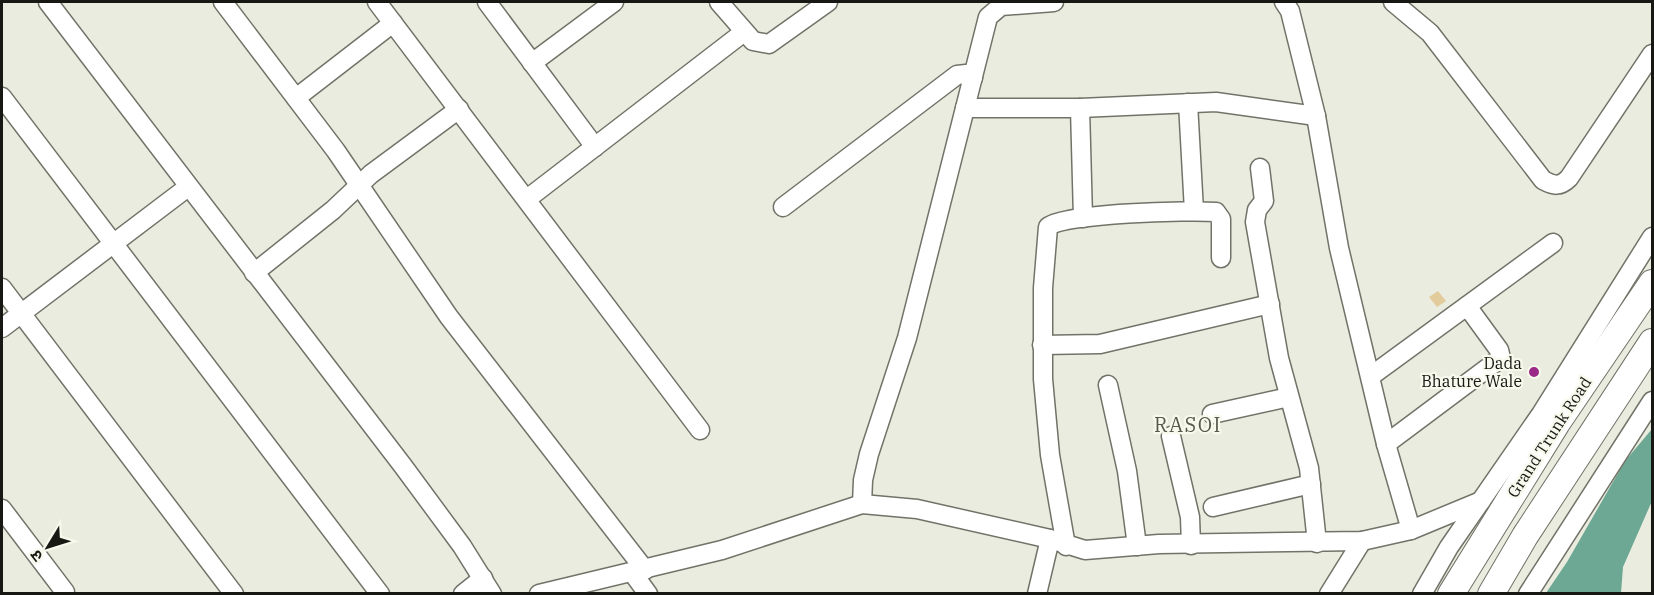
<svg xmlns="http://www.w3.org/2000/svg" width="1654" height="595" font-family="'IBM Plex Serif','Noto Sans Devanagari',serif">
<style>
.water{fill:#6da894}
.building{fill:#e2cc9c}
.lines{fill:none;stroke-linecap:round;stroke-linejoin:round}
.minor-casing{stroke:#717368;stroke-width:21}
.highway-casing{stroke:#717368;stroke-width:28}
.minor{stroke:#fff;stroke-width:18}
.highway{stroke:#fff;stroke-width:26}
.poi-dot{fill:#9a2987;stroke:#f7f9ec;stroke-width:2}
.labels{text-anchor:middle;stroke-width:4.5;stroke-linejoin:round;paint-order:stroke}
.poi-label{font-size:16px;fill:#171713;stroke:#f7f9ec;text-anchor:end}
.street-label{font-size:16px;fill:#171713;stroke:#f7f9ec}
.quarter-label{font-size:20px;letter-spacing:1.5px;fill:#57594e;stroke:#f7f9ec}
</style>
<rect width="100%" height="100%" fill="#eaecdf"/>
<path class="water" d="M1652 429V501L1623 567 1621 593H1546L1567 562 1625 461Z"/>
<path class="building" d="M1438 291 1446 301 1437 307 1429 297Z"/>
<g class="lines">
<g class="minor-casing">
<g id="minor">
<path d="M48 2 403 466 462 546 492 594"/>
<path d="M223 2 336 151 449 317 645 570"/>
<path d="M377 2 700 430"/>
<path d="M487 2 595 147"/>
<path d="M719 2 753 41 769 44 828 2"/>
<path d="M1284 2 1290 11 1316 116 1339 248 1386 444 1411 530"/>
<path d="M1393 2 1430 33 1543 180C1554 186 1560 187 1569 178L1652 54"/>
<path d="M532 63 614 2"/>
<path d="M2 97 380 594"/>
<path d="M296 98 393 23"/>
<path d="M1188 103 1194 211"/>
<path d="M965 108H1080L1216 102 1316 116"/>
<path d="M1080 108 1083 218"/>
<path d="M1260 168 1264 201 1257 210 1255 222 1279 358 1309 468 1317 543"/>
<path d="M527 199 744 32"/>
<path d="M783 207 957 75 966 74 973 78"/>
<path d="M254 273 333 210 371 174 459 109"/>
<path d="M2 288 234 594"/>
<path d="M2 328 188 187"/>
<path d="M1042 345 1100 344 1270 304"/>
<path d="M1371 376 1553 243"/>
<path d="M1108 385 1127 471 1137 546"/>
<path d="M1212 414 1289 397"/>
<path d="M1171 436 1190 517 1191 545"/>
<path d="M1386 444 1501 358 1499 350 1467 306"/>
<path d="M862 504 863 480 869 454 907 338 988 17 1001 6 1054 2"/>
<path d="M1213 507 1311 484"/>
<path d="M2 509 65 592"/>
<path d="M1066 546 1050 455 1043 379V288L1048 227C1063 213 1191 210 1216 212L1221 219V258"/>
<path d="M632 572 648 594"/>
<path d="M463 594 483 578"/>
<path d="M539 594 722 550 862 504 917 509 1050 539 1085 550 1159 544 1362 541 1411 530 1481 501"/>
<path d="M1037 594 1050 539"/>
<path d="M1329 594 1362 541"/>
<path d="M1422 594 1449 547 1541 414 1652 237"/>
<path d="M1528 594 1652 401"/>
</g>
</g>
<g class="highway-casing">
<g id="highway">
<path d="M1451 594 1557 423 1652 283"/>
<path d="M1491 594 1525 536 1652 342"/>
</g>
</g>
<use href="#minor" class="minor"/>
<use href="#highway" class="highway"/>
</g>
<circle class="poi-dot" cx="1534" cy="372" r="6"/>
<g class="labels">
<g class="poi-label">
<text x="1522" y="369">Dada<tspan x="1522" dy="18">Bhature Wale</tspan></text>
</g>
<g class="street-label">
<text transform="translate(1549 437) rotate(-57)" y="6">Grand Trunk Road</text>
</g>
<g class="quarter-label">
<text x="1188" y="432">RASOI</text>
</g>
</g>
<rect width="1654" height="595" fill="none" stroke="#171713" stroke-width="6"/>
<g transform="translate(48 547) rotate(232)" stroke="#f7f9ec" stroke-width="4.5" paint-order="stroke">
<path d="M0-4.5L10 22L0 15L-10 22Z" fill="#171713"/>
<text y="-9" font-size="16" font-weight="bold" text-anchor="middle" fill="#171713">उ</text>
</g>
</svg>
